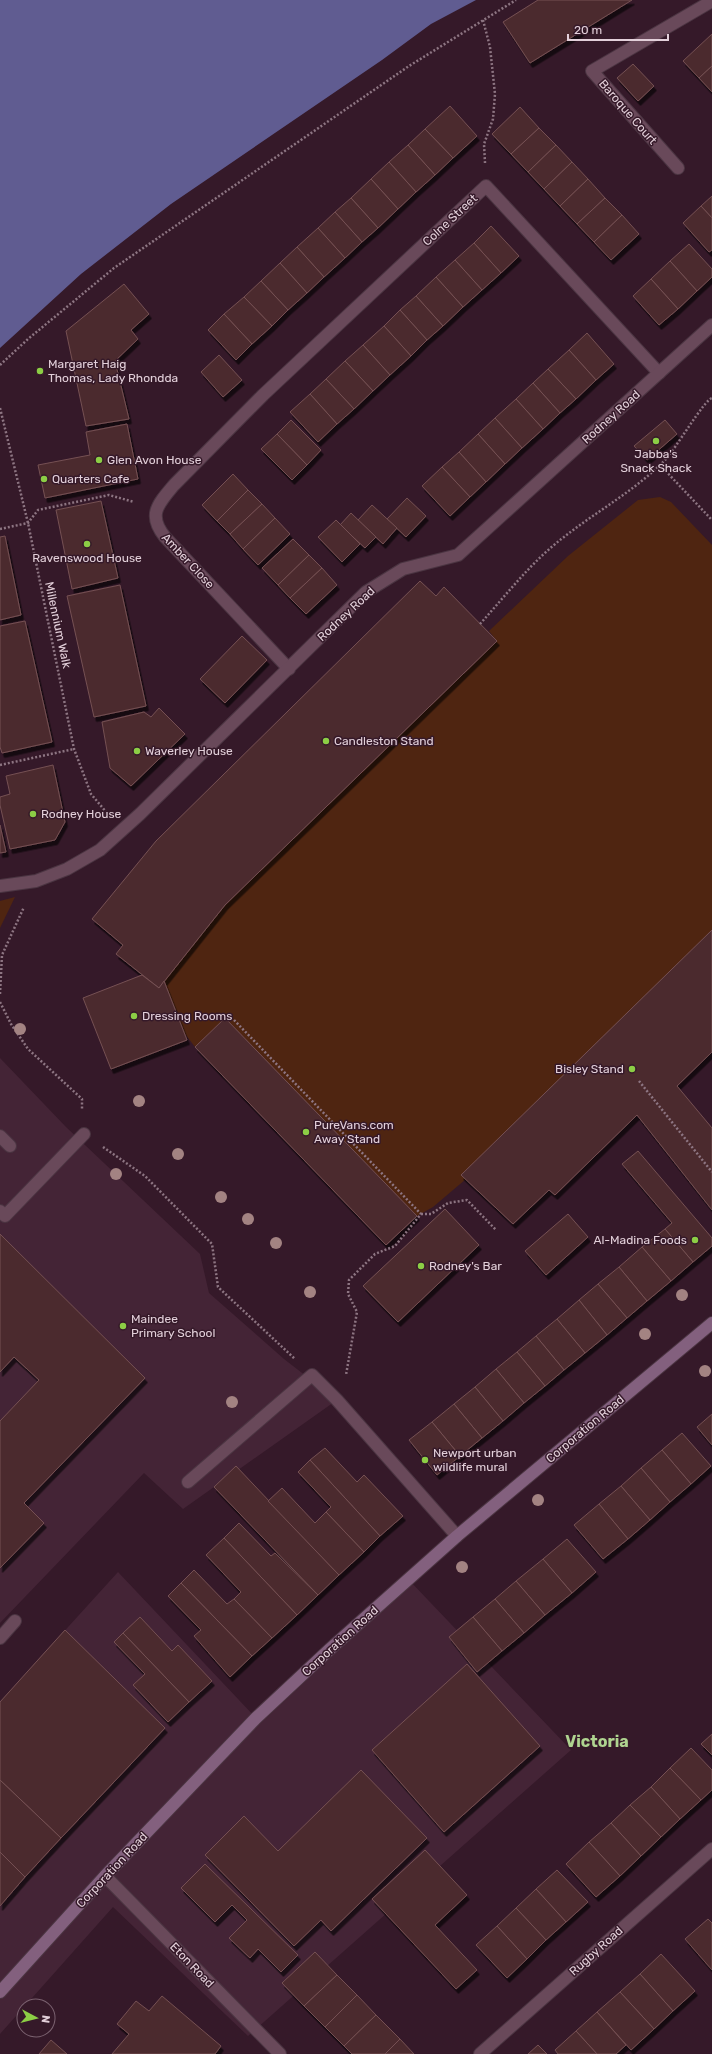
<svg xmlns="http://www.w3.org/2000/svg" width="712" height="2054" font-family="Rubik,sans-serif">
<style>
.built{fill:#442436}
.green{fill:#4f2511}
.water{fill:#605c91}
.building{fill:#4c2b2e;stroke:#755053;filter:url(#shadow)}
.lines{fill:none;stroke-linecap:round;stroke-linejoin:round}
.lane-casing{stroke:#4b3542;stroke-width:14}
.street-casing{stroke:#4b3542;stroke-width:14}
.secondary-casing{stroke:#4b3542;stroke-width:14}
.path{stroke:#8d7582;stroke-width:2.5;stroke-dasharray:2 2;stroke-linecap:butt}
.lane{stroke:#69495a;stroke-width:12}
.street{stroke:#69495a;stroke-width:12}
.secondary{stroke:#83607e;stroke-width:12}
.tree{fill:#a38382}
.poi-dot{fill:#8cce45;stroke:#351929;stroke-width:1.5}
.labels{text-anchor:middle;stroke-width:3;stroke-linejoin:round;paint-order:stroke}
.street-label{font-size:12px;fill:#e3d0da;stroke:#351929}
.poi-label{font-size:12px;fill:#e3d0da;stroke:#351929;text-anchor:start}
.district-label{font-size:16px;font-weight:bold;fill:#afd490;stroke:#351929}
</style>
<defs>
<filter id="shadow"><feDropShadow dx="2.5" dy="4.5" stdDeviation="0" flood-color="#0009"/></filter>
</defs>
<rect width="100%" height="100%" fill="#351929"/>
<g class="built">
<path d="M0 1058 66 1127 200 1254 209 1293 284 1359 337 1400 183 1509 144 1473 0 1623Z"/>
<path d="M118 1572 256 1718 408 1579 571 1750 248 2036 113 1907 0 2034V1702Z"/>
</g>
<g class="green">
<path d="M660 497 671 502 712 545V930L466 1179 433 1207 417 1216 225 1018 195 1047 185 1034 164 981 225 905 497 641 489 631 568 556 638 500Z"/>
<path d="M15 897 0 928V901Z"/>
</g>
<path class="water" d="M0 0H476L431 24 382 60 171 204 81 274 0 348Z"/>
<g class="building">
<path d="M538 0H632L530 63 503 22Z"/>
<path d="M712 34V66L699 78 683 61Z"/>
<path d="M633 64 654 86 638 101 617 78Z"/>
<path d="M712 66V92L699 78Z"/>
<path d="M450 106 477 136 453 158 425 129Z"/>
<path d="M520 107 539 128 511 154 492 134Z"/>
<path d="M539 128 556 145 528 172 511 154Z"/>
<path d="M425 129 453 158 435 175 408 145Z"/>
<path d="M408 145 435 175 416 192 389 162Z"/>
<path d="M556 145 572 162 544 189 528 172Z"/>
<path d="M389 162 416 192 398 209 371 179Z"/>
<path d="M572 162 588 179 560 206 544 189Z"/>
<path d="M371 179 398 209 378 228 351 198Z"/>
<path d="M588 179 605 198 577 224 560 206Z"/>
<path d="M712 196V218L701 206Z"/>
<path d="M351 198 378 228 362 242 335 212Z"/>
<path d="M605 198 622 215 594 242 577 224Z"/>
<path d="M701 206 712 218V250L709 252 683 223Z"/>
<path d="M335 212 362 242 345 258 318 228Z"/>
<path d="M622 215 639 234 611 260 594 242Z"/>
<path d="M491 226 519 256 501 273 474 243Z"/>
<path d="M318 228 345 258 324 277 297 247Z"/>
<path d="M474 243 501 273 482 290 455 260Z"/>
<path d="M689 244 712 269V277L697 291 670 261Z"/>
<path d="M297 247 324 277 307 293 280 263Z"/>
<path d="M455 260 482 290 463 307 436 277Z"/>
<path d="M670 261 697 291 678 309 651 279Z"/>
<path d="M280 263 307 293 288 310 261 281Z"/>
<path d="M436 277 463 307 443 326 416 296Z"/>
<path d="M651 279 678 309 659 325 633 296Z"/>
<path d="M261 281 288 310 272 326 244 297Z"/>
<path d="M124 284 149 314 131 330 138 339 115 361 129 419 86 426 66 331Z"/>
<path d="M416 296 443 326 427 340 400 310Z"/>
<path d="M244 297 272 326 252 344 224 314Z"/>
<path d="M400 310 427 340 411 356 384 326Z"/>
<path d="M224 314 252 344 236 360 208 330Z"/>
<path d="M384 326 411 356 390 375 363 345Z"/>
<path d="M587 333 614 364 596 380 569 350Z"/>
<path d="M363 345 390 375 373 391 345 361Z"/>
<path d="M569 350 596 380 576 399 548 369Z"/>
<path d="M219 355 242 380 223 397 201 372Z"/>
<path d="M345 361 373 391 354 409 326 379Z"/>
<path d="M548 369 576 399 560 413 533 383Z"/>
<path d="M326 379 354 409 337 424 310 394Z"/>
<path d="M533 383 560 413 543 429 516 399Z"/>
<path d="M310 394 337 424 318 442 290 412Z"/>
<path d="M516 399 543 429 522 448 495 418Z"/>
<path d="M495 418 522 448 505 464 478 434Z"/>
<path d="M291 420 321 450 307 465 277 434Z"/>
<path d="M665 420 677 434 647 460 634 446Z"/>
<path d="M127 424 138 479 45 498 38 465 90 455 86 432Z"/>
<path d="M277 434 307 465 292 480 261 449Z"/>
<path d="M478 434 505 464 486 482 459 452Z"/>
<path d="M459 452 486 482 470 497 442 467Z"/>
<path d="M442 467 470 497 450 516 422 486Z"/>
<path d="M233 474 248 490 217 521 202 505Z"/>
<path d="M248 490 262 504 230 534 217 521Z"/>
<path d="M407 498 426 516 406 537 387 519Z"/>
<path d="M101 501 118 578 72 589 56 510Z"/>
<path d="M262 504 275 518 243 549 230 534Z"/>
<path d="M372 505 397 528 383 544 358 520Z"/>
<path d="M351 513 376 537 365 548 340 525Z"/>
<path d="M275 518 290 534 258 565 243 549Z"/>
<path d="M336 520 360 544 342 562 318 537Z"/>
<path d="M5 536 21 615 0 620V537Z"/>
<path d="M293 539 309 555 278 585 262 568Z"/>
<path d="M309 555 322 568 290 598 278 585Z"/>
<path d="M322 568 337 585 306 614 290 598Z"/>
<path d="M420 581 436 596 444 587 497 641 225 905 159 988 116 954 123 945 92 919 156 841Z"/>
<path d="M120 585 146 706 94 717 67 596Z"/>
<path d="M25 621 52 742 2 753 0 747V626Z"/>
<path d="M242 636 267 660 225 703 200 679Z"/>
<path d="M159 708 185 734 131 786 110 768 102 722 144 712 151 717Z"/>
<path d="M53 765 65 822 55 840 10 849 0 805V797L10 794 6 776Z"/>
<path d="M0 825 6 852 0 853Z"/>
<path d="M712 930V1052L677 1086 712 1128V1210L637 1115 555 1195 549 1190 513 1224 461 1175Z"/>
<path d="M142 975 159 988 164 981 187 1040 111 1069 83 998Z"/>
<path d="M225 1018 417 1216 386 1245 195 1047Z"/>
<path d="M638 1151 712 1238V1246L693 1262 665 1229 672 1223 622 1164Z"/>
<path d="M445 1209 479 1245 398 1322 363 1286Z"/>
<path d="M568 1214 588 1237 546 1275 525 1251Z"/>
<path d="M665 1229 693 1262 671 1281 642 1247Z"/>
<path d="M0 1234 145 1378 24 1503 44 1523 0 1568V1421L39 1380 14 1357 0 1372Z"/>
<path d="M642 1247 671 1281 647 1301 619 1267Z"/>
<path d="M619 1267 647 1301 627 1318 598 1284Z"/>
<path d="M598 1284 627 1318 607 1335 579 1300Z"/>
<path d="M579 1300 607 1335 585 1353 557 1319Z"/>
<path d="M557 1319 585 1353 564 1370 536 1336Z"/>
<path d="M536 1336 564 1370 545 1386 517 1352Z"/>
<path d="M517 1352 545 1386 524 1403 496 1369Z"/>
<path d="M496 1369 524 1403 503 1421 475 1387Z"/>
<path d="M475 1387 503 1421 482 1438 454 1404Z"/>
<path d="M454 1404 482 1438 460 1456 432 1422Z"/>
<path d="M712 1414V1445L697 1427Z"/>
<path d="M432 1422 460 1456 437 1475 409 1440Z"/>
<path d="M682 1433 711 1466 691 1484 662 1450Z"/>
<path d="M325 1448 357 1482 364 1475 403 1516 380 1536 310 1460Z"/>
<path d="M662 1450 691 1484 670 1502 641 1468Z"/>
<path d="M310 1460 380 1536 364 1552 326 1512 331 1507 298 1472Z"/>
<path d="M236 1466 339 1575 318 1595 214 1487Z"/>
<path d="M641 1468 670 1502 650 1520 621 1486Z"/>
<path d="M621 1486 650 1520 628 1539 599 1504Z"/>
<path d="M282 1488 315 1523 326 1512 364 1552 339 1575 268 1501Z"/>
<path d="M599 1504 628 1539 603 1559 574 1525Z"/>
<path d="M239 1523 271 1556 275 1553 318 1595 297 1615 224 1538Z"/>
<path d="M224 1538 297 1615 272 1638 234 1599 241 1592 206 1555Z"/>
<path d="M567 1539 596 1572 572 1593 543 1559Z"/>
<path d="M543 1559 572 1593 545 1615 516 1581Z"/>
<path d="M194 1570 227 1604 234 1599 272 1638 252 1656 181 1583Z"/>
<path d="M516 1581 545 1615 524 1633 495 1599Z"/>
<path d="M181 1583 252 1656 230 1677 194 1636 201 1630 168 1596Z"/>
<path d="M495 1599 524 1633 502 1651 473 1617Z"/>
<path d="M140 1617 172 1651 178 1645 212 1681 189 1702 123 1633Z"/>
<path d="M473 1617 502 1651 477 1672 449 1637Z"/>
<path d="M65 1630 165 1728 61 1838 0 1780V1702Z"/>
<path d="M123 1633 189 1702 168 1722 133 1685 145 1674 114 1642Z"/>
<path d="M467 1664 540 1746 444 1832 372 1750Z"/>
<path d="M712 1734V1755L701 1744Z"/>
<path d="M691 1748 712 1770V1790L701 1800 670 1768Z"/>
<path d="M670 1768 701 1800 680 1819 651 1787Z"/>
<path d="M361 1770 427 1838 331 1931 321 1920 294 1946 205 1855 244 1816 278 1851Z"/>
<path d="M0 1780 61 1838 25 1877 0 1852Z"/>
<path d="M651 1787 680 1819 661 1837 630 1805Z"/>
<path d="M630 1805 661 1837 641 1856 611 1823Z"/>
<path d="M611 1823 641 1856 620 1876 589 1842Z"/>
<path d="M589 1842 620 1876 596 1897 566 1864Z"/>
<path d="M425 1850 467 1895 435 1925 477 1970 456 1989 372 1899Z"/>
<path d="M0 1852 25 1877 0 1906Z"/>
<path d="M205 1864 298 1955 281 1972 258 1949 250 1958 229 1938 247 1920 232 1905 215 1922 181 1888Z"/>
<path d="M557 1870 588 1902 566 1922 536 1889Z"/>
<path d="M536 1889 566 1922 546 1940 516 1908Z"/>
<path d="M516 1908 546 1940 527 1959 497 1926Z"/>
<path d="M708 1919 712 1923V1970L685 1939Z"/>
<path d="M497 1926 527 1959 507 1978 476 1945Z"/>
<path d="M315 1952 337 1975 304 2006 282 1983Z"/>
<path d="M661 1954 695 1991 673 2011 640 1974Z"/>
<path d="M640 1974 673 2011 654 2029 620 1992Z"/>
<path d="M337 1975 357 1995 325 2027 304 2006Z"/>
<path d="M620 1992 654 2029 631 2050 597 2012Z"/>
<path d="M357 1995 376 2015 344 2046 325 2027Z"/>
<path d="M162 1996 221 2046 215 2054H112L129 2034 117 2024 136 2001 149 2011Z"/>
<path d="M597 2012 626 2045 616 2054H597L576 2031Z"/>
<path d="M376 2015 400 2039 385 2054H352L344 2046Z"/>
<path d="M576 2031 597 2054H558L555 2050Z"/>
<path d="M400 2039 414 2054H385Z"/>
<path d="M51 2040 67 2054H39Z"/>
<path d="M538 2045 547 2054H528Z"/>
</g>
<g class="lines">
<g class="lane-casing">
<g id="lane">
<path d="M0 1136 10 1146"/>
<path d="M0 1211 5 1216 84 1134"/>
<path d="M188 1482 312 1375 337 1400 457 1536"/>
<path d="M0 1638 15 1621"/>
</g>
</g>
<g class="street-casing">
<g id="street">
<path d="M678 168 592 71 712 1"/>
<path d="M289 669 165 537C147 515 158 504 174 485L263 395 486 186 659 373"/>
<path d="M0 886 36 881 67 869 100 850 140 814 366 592 403 569 458 555 712 325"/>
<path d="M105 1876 280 2054"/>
<path d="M480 2054 712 1849"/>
</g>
</g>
<g class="secondary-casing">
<path id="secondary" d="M0 1992 105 1876 256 1718 330 1649 457 1536 712 1323"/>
</g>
<g class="path">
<path d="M483 20 490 47 495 94 493 119 484 144 485 163"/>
<path d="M0 365 28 339 114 268 409 66 516 0"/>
<path d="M0 408 28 523 74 749 91 794 107 813"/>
<path d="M660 465 712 520"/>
<path d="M0 529 28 523 38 510 109 495 134 502"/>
<path d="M480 624C507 594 532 561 564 537 597 511 636 490 665 460 675 450 704 400 712 398"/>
<path d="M0 765 74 749"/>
<path d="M0 994 2 955 24 907"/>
<path d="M0 1002 11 1024 28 1049 82 1099V1110"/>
<path d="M234 1020 421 1214 395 1246 375 1254 349 1280 348 1294 357 1312 346 1375"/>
<path d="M639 1081 712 1172"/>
<path d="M103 1147 145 1176 212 1244 218 1287 295 1359"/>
<path d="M421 1214H431L448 1203 467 1200 496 1230"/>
</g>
<use href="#lane" class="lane"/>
<use href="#street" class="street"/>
<use href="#secondary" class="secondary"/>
</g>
<g class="tree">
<circle cx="20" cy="1029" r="6"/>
<circle cx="139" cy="1101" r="6"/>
<circle cx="178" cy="1154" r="6"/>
<circle cx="116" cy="1174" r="6"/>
<circle cx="221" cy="1197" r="6"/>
<circle cx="248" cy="1219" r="6"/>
<circle cx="276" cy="1243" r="6"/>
<circle cx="310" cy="1292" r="6"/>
<circle cx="682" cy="1295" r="6"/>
<circle cx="645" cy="1334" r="6"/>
<circle cx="705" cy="1371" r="6"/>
<circle cx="232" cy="1402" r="6"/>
<circle cx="538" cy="1500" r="6"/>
<circle cx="462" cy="1567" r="6"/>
</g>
<g class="poi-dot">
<circle cx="40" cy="371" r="4"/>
<circle cx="656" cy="441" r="4"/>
<circle cx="99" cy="460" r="4"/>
<circle cx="44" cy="479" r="4"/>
<circle cx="87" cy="544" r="4"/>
<circle cx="326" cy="741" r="4"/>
<circle cx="137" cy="751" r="4"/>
<circle cx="33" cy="814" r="4"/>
<circle cx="134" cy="1016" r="4"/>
<circle cx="632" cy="1069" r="4"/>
<circle cx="306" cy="1132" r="4"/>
<circle cx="695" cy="1240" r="4"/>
<circle cx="421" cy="1266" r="4"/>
<circle cx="123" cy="1326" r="4"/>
<circle cx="425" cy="1460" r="4"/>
</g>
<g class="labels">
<g class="street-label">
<text transform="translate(628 112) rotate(49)" y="4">Baroque Court</text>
<text transform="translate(450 220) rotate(-43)" y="4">Colne Street</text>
<text transform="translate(611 417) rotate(-42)" y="4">Rodney Road</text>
<text transform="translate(188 561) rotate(47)" y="4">Amber Close</text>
<text transform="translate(346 614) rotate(-43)" y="4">Rodney Road</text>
<text transform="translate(58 625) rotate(78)" y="4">Millennium Walk</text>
<text transform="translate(585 1429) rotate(-40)" y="4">Corporation Road</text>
<text transform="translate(340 1641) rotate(-42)" y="4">Corporation Road</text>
<text transform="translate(112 1870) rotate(-47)" y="4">Corporation Road</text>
<text transform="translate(596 1951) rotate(-42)" y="4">Rugby Road</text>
<text transform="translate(192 1965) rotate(46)" y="4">Eton Road</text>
</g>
<g class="poi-label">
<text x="48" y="368">Margaret Haig<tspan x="48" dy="14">Thomas, Lady Rhondda</tspan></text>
<text x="656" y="458" text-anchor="middle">Jabba's<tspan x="656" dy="14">Snack Shack</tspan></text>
<text x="107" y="464">Glen Avon House</text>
<text x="52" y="483">Quarters Cafe</text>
<text x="87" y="562" text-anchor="middle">Ravenswood House</text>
<text x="334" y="745">Candleston Stand</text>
<text x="145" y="755">Waverley House</text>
<text x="41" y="818">Rodney House</text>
<text x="142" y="1020">Dressing Rooms</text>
<text x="624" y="1073" text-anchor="end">Bisley Stand</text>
<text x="314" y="1129">PureVans.com<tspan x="314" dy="14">Away Stand</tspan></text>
<text x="687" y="1244" text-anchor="end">Al-Madina Foods</text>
<text x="429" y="1270">Rodney's Bar</text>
<text x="131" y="1323">Maindee<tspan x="131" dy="14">Primary School</tspan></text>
<text x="433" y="1457">Newport urban<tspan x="433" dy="14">wildlife mural</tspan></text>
</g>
<g class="district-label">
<text x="597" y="1747">Victoria</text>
</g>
</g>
<g transform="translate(36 2018) rotate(97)"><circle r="19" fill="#351929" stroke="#7b6270"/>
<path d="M0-3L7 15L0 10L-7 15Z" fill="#8cce45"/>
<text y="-6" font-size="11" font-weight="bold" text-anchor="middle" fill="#e3d0da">N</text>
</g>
<path d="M568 34v6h100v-6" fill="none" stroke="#e3d0da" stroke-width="2"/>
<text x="574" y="34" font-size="12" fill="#e3d0da" stroke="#351929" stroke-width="3" paint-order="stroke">20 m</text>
</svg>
